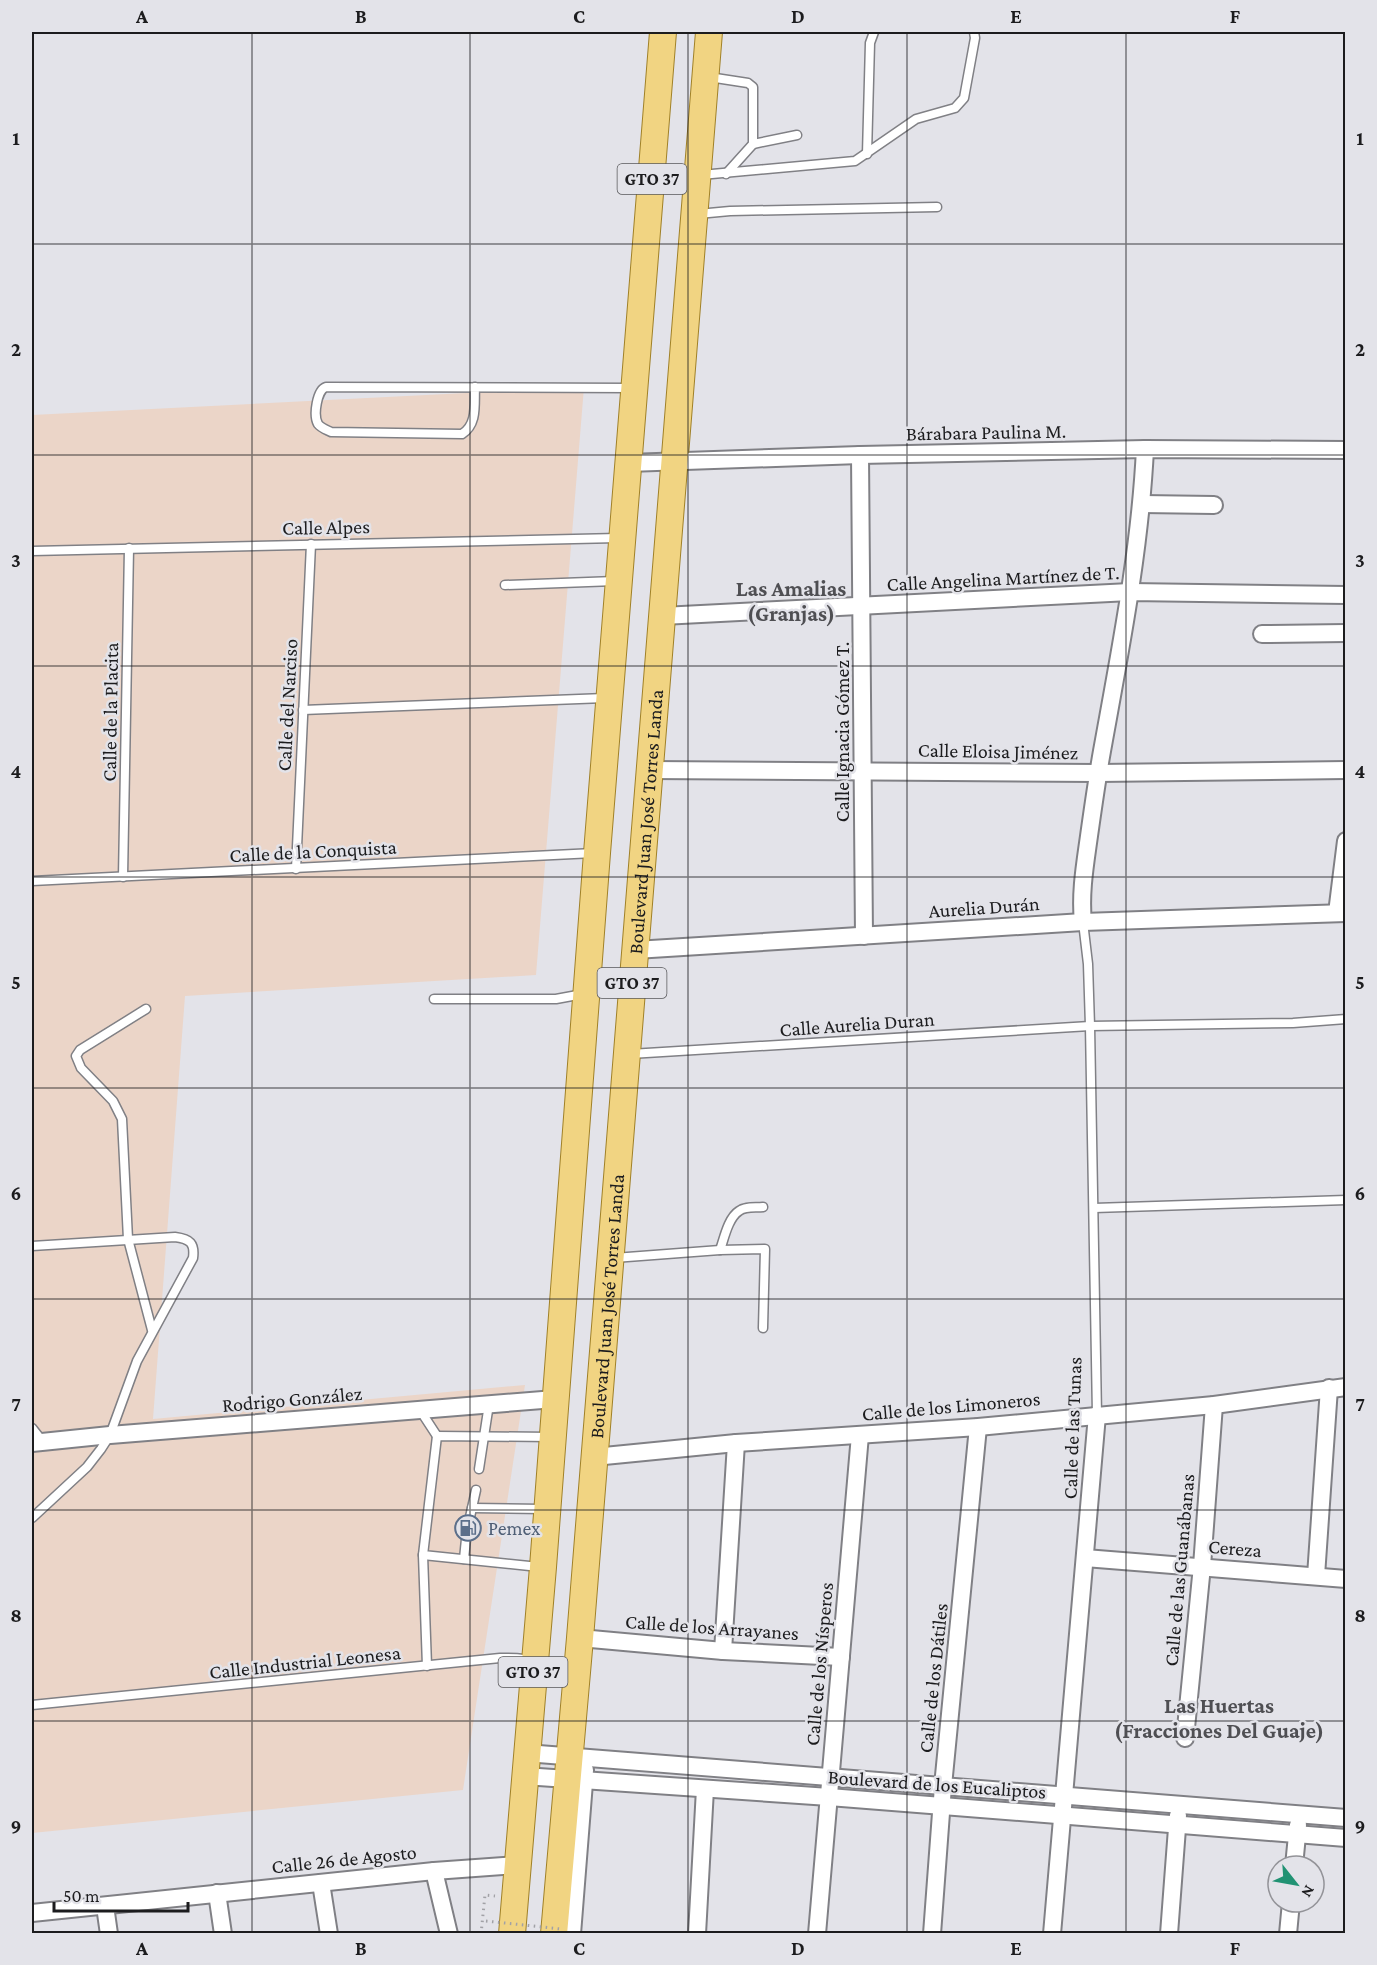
<svg xmlns="http://www.w3.org/2000/svg" width="1377" height="1965" font-family="'Crimson Pro',serif">
<style>
.industrial{fill:#ebd5c8}
.lines{fill:none;stroke-linecap:round;stroke-linejoin:round}
.lane-casing{stroke:#808085;stroke-width:11}
.street-casing{stroke:#808085;stroke-width:20}
.primary-casing{stroke:#a08128;stroke-width:28}
.path{stroke:#a1a1a6;stroke-width:3;stroke-dasharray:1.5 4.5;stroke-linecap:butt}
.lane{stroke:#fff;stroke-width:8}
.street{stroke:#fff;stroke-width:16}
.primary{stroke:#f1d482;stroke-width:26}
.path-bridge{stroke:#a1a1a6;stroke-width:3;stroke-dasharray:1.5 4.5;stroke-linecap:butt}
.grid{fill:none;stroke:#1c1c1e;stroke-width:1.5;stroke-opacity:0.55}
.labels{text-anchor:middle;stroke-width:5;stroke-linejoin:round;paint-order:stroke}
.shield{fill:#e3e3e9;stroke:#58585b;stroke-width:1.5}
.shield-label{font-size:18px;font-weight:bold;fill:#1c1c1e}
.street-label{font-size:20px;fill:#1c1c1e;stroke:#e3e3e9}
.service-label{font-size:20px;fill:#4e5e75;stroke:#e3e3e9;text-anchor:start}
.quarter-label{font-size:22px;font-weight:bold;fill:#4f4f53;stroke:#e3e3e9}
.neatline{fill:none;stroke:#1c1c1e;stroke-width:2}
.grid-label{font-size:20px;text-anchor:middle;font-weight:bold;fill:#1c1c1e}
</style>
<rect width="100%" height="100%" fill="#e3e3e9"/>
<path class="industrial" d="M584 387 536 975 185 996 153 1419 525 1385 463 1790 32 1833V415Z"/>
<g class="lines">
<g class="lane-casing">
<g id="lane">
<path d="M709 77 748 83 753 87V144L726 174"/>
<path d="M753 144 797 135"/>
<path d="M867 154 870 43 874 32"/>
<path d="M701 175 855 161 916 119 955 108 964 98 975 38 974 32"/>
<path d="M698 214 730 211 937 207"/>
<path d="M475 387C474 404 478 424 462 434L331 432C327 430 321 428 318 424 313 415 317 390 326 387L632 388"/>
<path d="M32 551 618 538"/>
<path d="M505 585 615 581"/>
<path d="M303 710 605 698"/>
<path d="M296 869 311 544"/>
<path d="M123 877 129 548"/>
<path d="M32 881 594 853"/>
<path d="M1083 922 1088 964 1090 1026 1097 1415"/>
<path d="M434 999H556L583 994"/>
<path d="M146 1009 80 1050 76 1056 81 1068 113 1101 122 1119 128 1239 152 1330"/>
<path d="M630 1054 1090 1026 1293 1023 1346 1019"/>
<path d="M1094 1208 1346 1200"/>
<path d="M32 1246 175 1237C190 1239 195 1243 193 1258L137 1361 110 1435 101 1449 87 1467 32 1518"/>
<path d="M720 1250C724 1239 728 1218 739 1211 745 1206 756 1208 763 1207"/>
<path d="M614 1258 720 1250 765 1249 763 1328"/>
<path d="M420 1410 437 1436"/>
<path d="M32 1428 43 1442"/>
<path d="M479 1469 489 1404"/>
<path d="M472 1508 543 1509"/>
<path d="M470 1517 476 1490"/>
<path d="M423 1555 427 1666"/>
<path d="M464 1559 466 1539"/>
<path d="M539 1567 423 1555 437 1436 551 1437"/>
<path d="M32 1705 500 1658C532 1657 548 1662 573 1682"/>
</g>
</g>
<g class="street-casing">
<g id="street">
<path d="M860 455 864 936"/>
<path d="M628 463 860 455 1145 449 1346 450"/>
<path d="M1142 504 1214 505"/>
<path d="M662 616 1130 592 1346 595"/>
<path d="M1262 634 1346 633"/>
<path d="M650 770 1098 773 1346 770"/>
<path d="M1337 913 1346 841"/>
<path d="M1083 922C1080 893 1085 865 1089 836 1093 808 1097 779 1102 751 1120 651 1140 551 1145 449"/>
<path d="M635 950 1083 922 1346 913"/>
<path d="M32 1443 110 1435 555 1399"/>
<path d="M594 1457 736 1443 978 1427 1214 1405 1346 1387"/>
<path d="M1085 1558 1346 1579"/>
<path d="M1316 1576 1329 1388"/>
<path d="M580 1638 723 1651 841 1657"/>
<path d="M723 1651 736 1443"/>
<path d="M1185 1738 1202 1566 1214 1405"/>
<path d="M526 1753 1346 1818"/>
<path d="M524 1776 829 1797 1346 1838"/>
<path d="M1294 1866 1298 1825"/>
<path d="M434 1871 449 1934"/>
<path d="M321 1883 329 1934"/>
<path d="M217 1893 223 1934"/>
<path d="M105 1906 109 1934"/>
<path d="M32 1913 434 1871 517 1865"/>
<path d="M572 1934 585 1770"/>
<path d="M697 1934 705 1789"/>
<path d="M817 1934 860 1435"/>
<path d="M932 1934 943 1786 978 1427"/>
<path d="M1052 1934 1097 1415"/>
<path d="M1169 1934 1178 1815"/>
<path d="M1288 1934 1291 1902"/>
</g>
</g>
<g class="primary-casing">
<g id="primary">
<path d="M512 1934 543 1567 597 853 663 32"/>
<path id="s1" d="M554 1934 580 1638 709 32"/>
</g>
</g>
<path class="path" d="M481 1934 485 1895 495 1896"/>
<use href="#lane" class="lane"/>
<use href="#street" class="street"/>
<use href="#primary" class="primary"/>
<path class="path-bridge" d="M486 1921 561 1929"/>
</g>
<path class="grid" d="M252 32V1934M470 32V1934M688 32V1934M907 32V1934M1126 32V1934M32 244H1346M32 455H1346M32 666H1346M32 877H1346M32 1088H1346M32 1299H1346M32 1510H1346M32 1721H1346"/>
<defs>
<g id="fuel-ring" transform="scale(1.35)"><circle r="9.5" fill="#e3e3e9" stroke="#5c6f8a" stroke-width="1.5"/><path d="M-5.5-6h7V0h2V4h1.3V-2.5L3-4.5l.8-.8L6-3V5H2.5V1h-1V6h-7ZM-4.2-4.7v3.2H.2V-4.7Z" fill="#5c6f8a"/></g>
</defs>
<g fill-rule="evenodd">
<use href="#fuel-ring" x="468" y="1528"/>
</g>
<g class="labels">
<g class="shield">
<rect x="617.5" y="164" width="69" height="30" rx="4.5"/>
<rect x="597.5" y="968" width="69" height="30" rx="4.5"/>
<rect x="498.5" y="1657" width="69" height="30" rx="4.5"/>
</g>
<g class="shield-label">
<text x="652" y="185">GTO 37</text>
<text x="632" y="989">GTO 37</text>
<text x="533" y="1678">GTO 37</text>
</g>
<g class="street-label">
<text transform="translate(986 432) rotate(-1)" y="7">Bárabara Paulina M.</text>
<text transform="translate(326 527) rotate(-1)" y="7">Calle Alpes</text>
<text transform="translate(1003 578) rotate(-3)" y="7">Calle Angelina Martínez de T.</text>
<text transform="translate(287 705) rotate(-87)" y="7">Calle del Narciso</text>
<text transform="translate(110 712) rotate(-89)" y="7">Calle de la Placita</text>
<text transform="translate(842 732) rotate(-90)" y="7">Calle Ignacia Gómez T.</text>
<text transform="translate(998 751) rotate(1)" y="7">Calle Eloisa Jiménez</text>
<text dy="7" stroke="none"><textPath href="#s1" startOffset="1116">Boulevard Juan José Torres Landa</textPath></text>
<text transform="translate(313 851) rotate(-3)" y="7">Calle de la Conquista</text>
<text transform="translate(984 907) rotate(-4)" y="7">Aurelia Durán</text>
<text transform="translate(857 1024) rotate(-4)" y="7">Calle Aurelia Duran</text>
<text dy="7" stroke="none"><textPath href="#s1" startOffset="630">Boulevard Juan José Torres Landa</textPath></text>
<text transform="translate(292 1399) rotate(-5)" y="7">Rodrigo González</text>
<text transform="translate(951 1406) rotate(-5)" y="7">Calle de los Limoneros</text>
<text transform="translate(1072 1428) rotate(-88)" y="7">Calle de las Tunas</text>
<text transform="translate(1235 1548) rotate(5)" y="7">Cereza</text>
<text transform="translate(1179 1570) rotate(-85)" y="7">Calle de las Guanábanas</text>
<text transform="translate(712 1627) rotate(4)" y="7">Calle de los Arrayanes</text>
<text transform="translate(305 1662) rotate(-6)" y="7">Calle Industrial Leonesa</text>
<text transform="translate(819 1664) rotate(-85)" y="7">Calle de los Nísperos</text>
<text transform="translate(933 1678) rotate(-84)" y="7">Calle de los Dátiles</text>
<text transform="translate(937 1784) rotate(4)" y="7">Boulevard de los Eucaliptos</text>
<text transform="translate(344 1859) rotate(-6)" y="7">Calle 26 de Agosto</text>
</g>
<g class="service-label">
<text x="488" y="1535">Pemex</text>
</g>
<g class="quarter-label">
<text x="791" y="596">Las Amalias<tspan x="791" dy="25">(Granjas)</tspan></text>
<text x="1219" y="1713">Las Huertas<tspan x="1219" dy="25">(Fracciones Del Guaje)</tspan></text>
</g>
</g>
<rect width="1377" height="1965" fill="none" stroke="#e3e3e9" stroke-width="66"/>
<g transform="translate(1296 1884) rotate(121)"><circle r="28" fill="#e3e3e9" stroke="#939398" stroke-width="1.5"/>
<path d="M0-4.5L10 22L0 15L-10 22Z" fill="#219273"/>
<text y="-9" font-size="16" font-weight="bold" text-anchor="middle" fill="#1c1c1e">N</text>
</g>
<path d="M54 1902v9h134v-9" fill="none" stroke="#1c1c1e" stroke-width="3"/>
<text x="63" y="1902" font-size="18" fill="#1c1c1e" stroke="#e3e3e9" stroke-width="4.5" paint-order="stroke">50 m</text>
<rect x="33" y="33" width="1311" height="1899" class="neatline"/>
<g class="grid-label">
<text x="142" y="23">A</text>
<text x="361" y="23">B</text>
<text x="579" y="23">C</text>
<text x="798" y="23">D</text>
<text x="1016" y="23">E</text>
<text x="1235" y="23">F</text>
<text x="16" y="145">1</text>
<text x="1360" y="145">1</text>
<text x="16" y="356">2</text>
<text x="1360" y="356">2</text>
<text x="16" y="567">3</text>
<text x="1360" y="567">3</text>
<text x="16" y="778">4</text>
<text x="1360" y="778">4</text>
<text x="16" y="989">5</text>
<text x="1360" y="989">5</text>
<text x="16" y="1200">6</text>
<text x="1360" y="1200">6</text>
<text x="16" y="1411">7</text>
<text x="1360" y="1411">7</text>
<text x="16" y="1622">8</text>
<text x="1360" y="1622">8</text>
<text x="16" y="1833">9</text>
<text x="1360" y="1833">9</text>
<text x="142" y="1955">A</text>
<text x="361" y="1955">B</text>
<text x="579" y="1955">C</text>
<text x="798" y="1955">D</text>
<text x="1016" y="1955">E</text>
<text x="1235" y="1955">F</text>
</g>
</svg>
